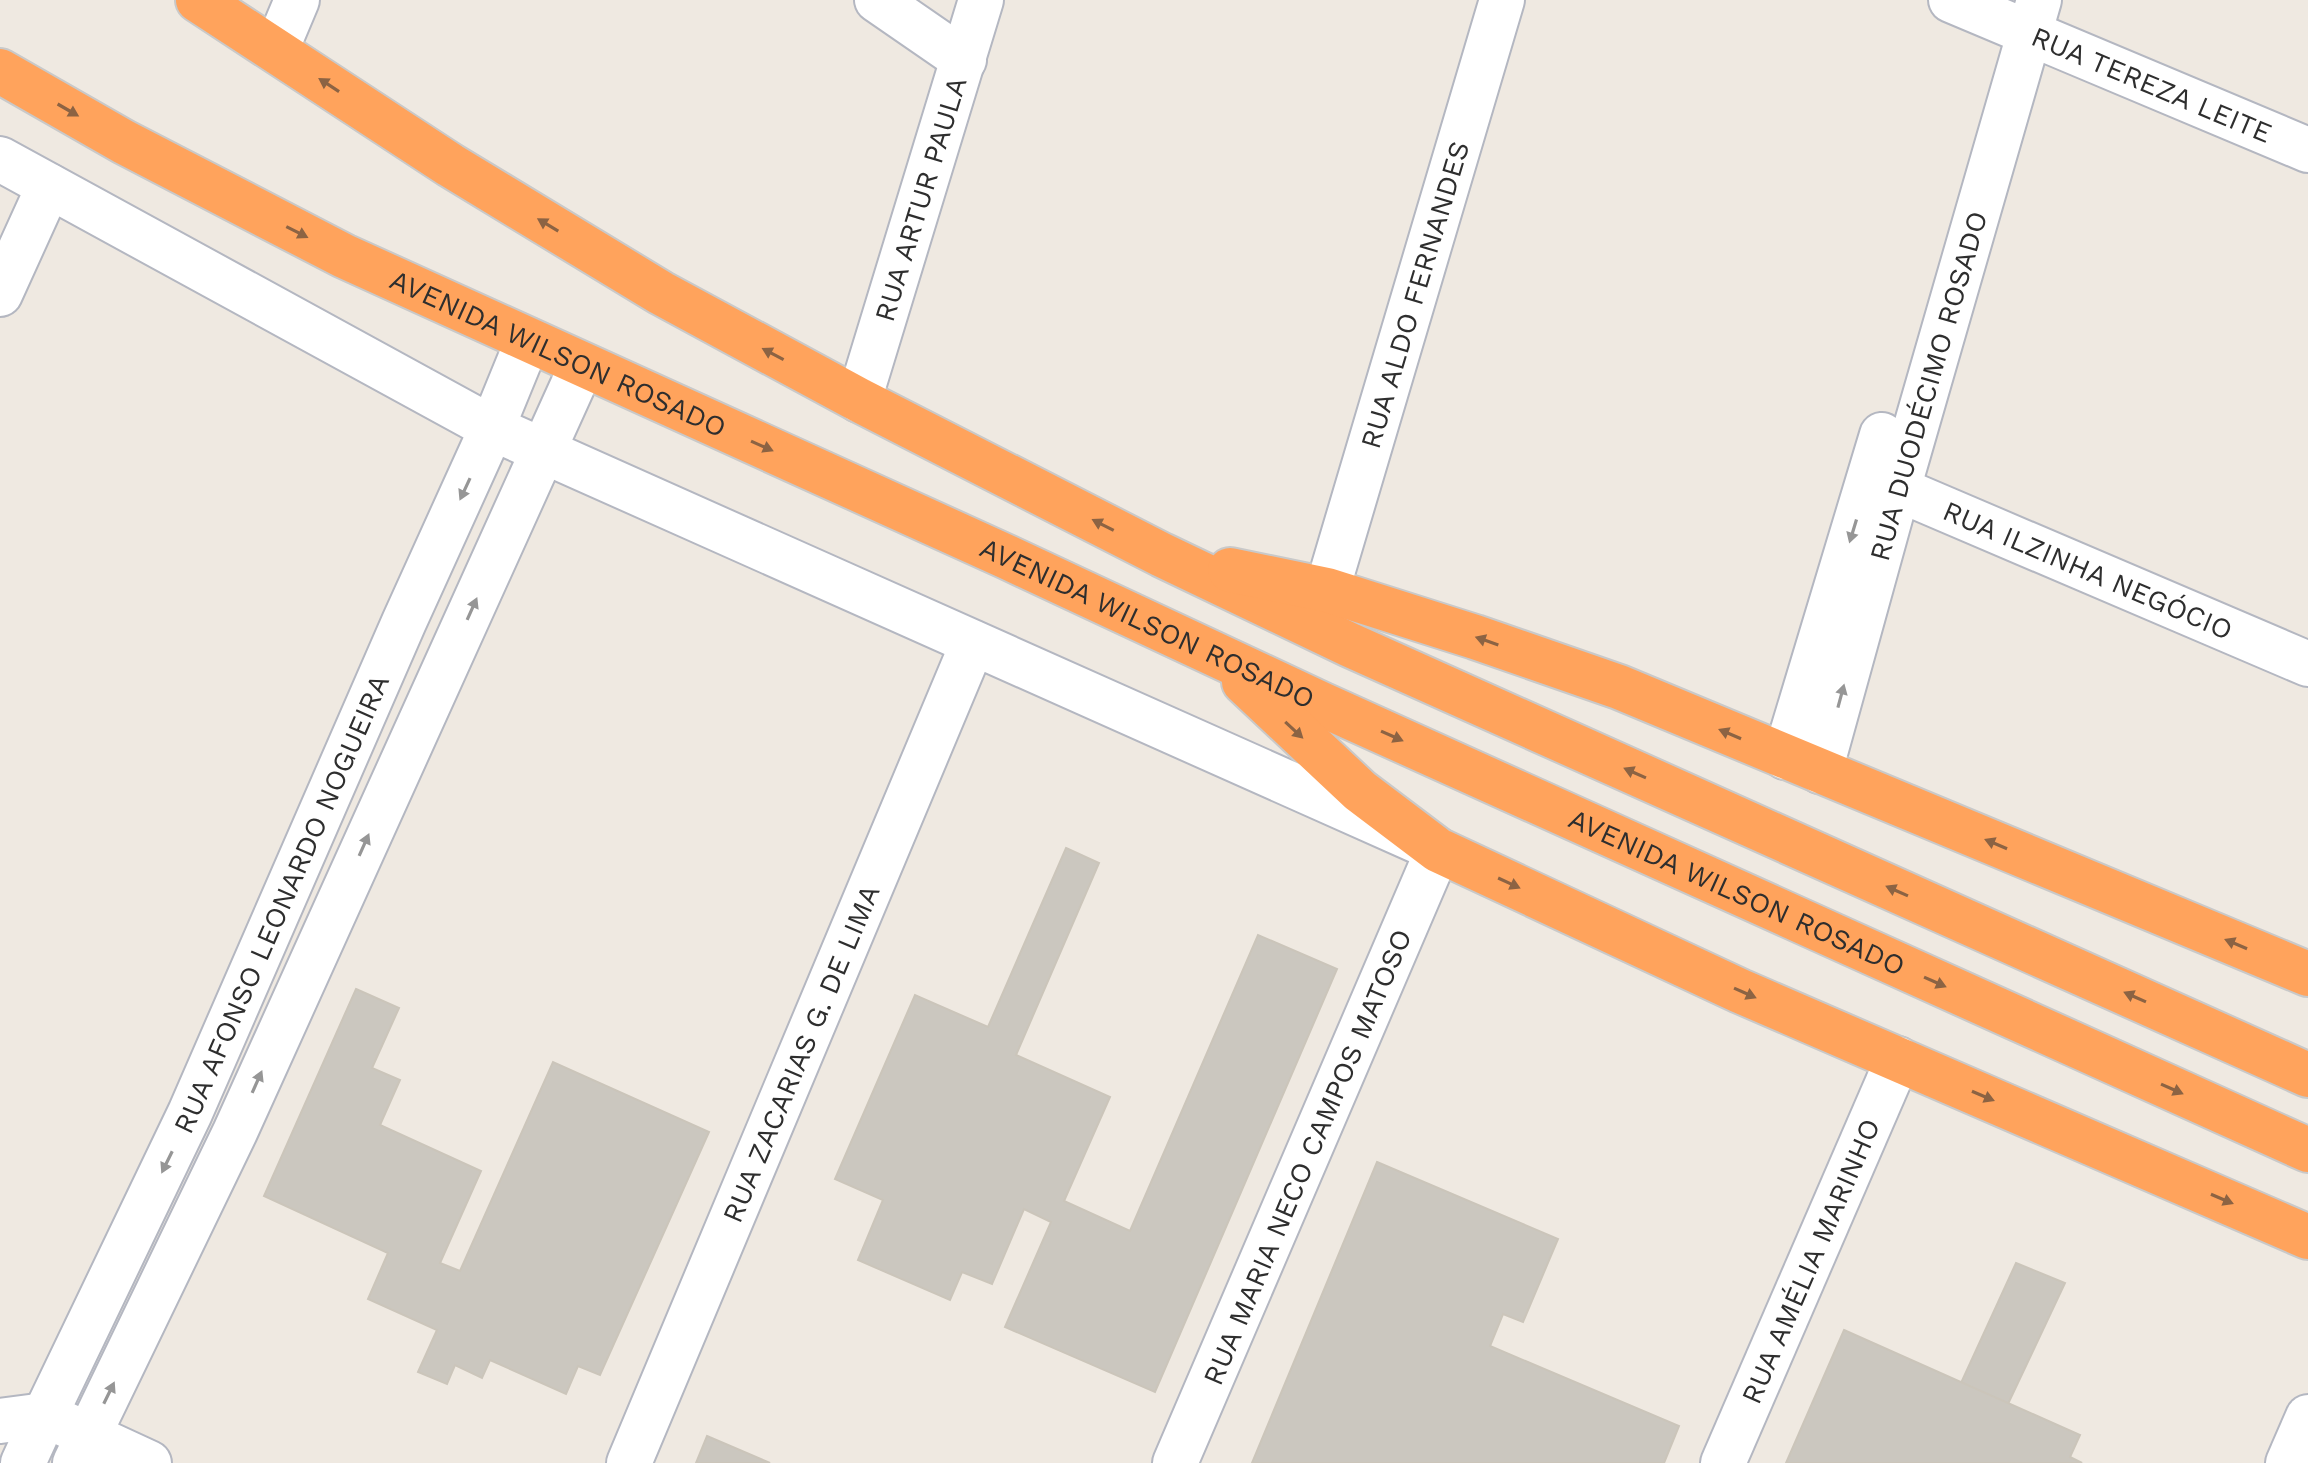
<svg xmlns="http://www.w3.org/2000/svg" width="2308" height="1463" font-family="'Work Sans',sans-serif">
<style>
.building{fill:#cbc7bf;stroke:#cbc5ba;stroke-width:2}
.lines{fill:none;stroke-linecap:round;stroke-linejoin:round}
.minor-casing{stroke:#b4b7c1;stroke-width:48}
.highway-casing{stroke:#c9c9c9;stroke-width:48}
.minor{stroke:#fff;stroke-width:44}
.highway{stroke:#ffa35c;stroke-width:44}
.oneway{fill:#8c6343}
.oneway2{fill:#969696}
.labels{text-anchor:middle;stroke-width:6;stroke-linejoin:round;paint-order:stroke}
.street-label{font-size:28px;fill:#2e2e2e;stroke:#fff}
</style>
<rect width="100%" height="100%" fill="#efe9e1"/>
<g class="building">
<path d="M1066 848 1099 863 1016 1055 1110 1097 1064 1201 1130 1231 1258 935 1337 969 1155 1392 1005 1327 1051 1222 1024 1209 992 1284 962 1272 950 1300 858 1260 883 1200 835 1179 915 995 988 1027Z"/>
<path d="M356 989 399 1008 372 1068 400 1080 380 1125 481 1171 440 1263 460 1271 553 1062 709 1132 600 1375 578 1366 566 1394 490 1360 482 1378 455 1365 447 1384 418 1372 437 1330 368 1299 388 1253 264 1196Z"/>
<path d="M1377 1162 1558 1239 1523 1322 1503 1314 1490 1346 1679 1426 1664 1463H1252Z"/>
<path d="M2016 1263 2065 1283 2008 1404 1961 1383Z"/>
<path d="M1844 1330 2080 1435 2070 1457 2082 1463H1786Z"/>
<path d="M707 1436 770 1463H696Z"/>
</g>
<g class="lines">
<g class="minor-casing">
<g id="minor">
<path d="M877 0 964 60"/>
<path id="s1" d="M1951 0 2308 150"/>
<path d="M276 50 297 0"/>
<path d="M0 159 492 428 1438 850 1175 1463"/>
<path d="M0 294 49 186"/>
<path id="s2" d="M859 400 981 0"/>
<path id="s3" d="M1872 480 1898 489 2308 664"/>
<path id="s4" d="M1327 590 1502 0"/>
<path d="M1785 757 1882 435"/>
<path id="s5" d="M1820 771 1898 489 2039 0"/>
<path d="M0 1421 45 1415 149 1463"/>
<path id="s6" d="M23 1463 45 1415 190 1113 404 622 492 428 528 340"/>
<path d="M75 1463 235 1132 582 365"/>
<path id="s7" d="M629 1463 973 643"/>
<path id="s8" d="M1723 1463 1898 1059"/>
<path d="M2288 1463 2308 1417"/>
</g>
</g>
<g class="highway-casing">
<g id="highway">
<path d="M198 0 450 165 661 293 859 400 1162 555 1350 645 2308 1075"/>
<path id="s9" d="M0 71 124 142 344 256 1007 557 1321 704 2308 1150"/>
<path d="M1230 570 1327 590 1475 637 1619 687 2308 974"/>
<path d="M1244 682 1360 791 1438 850 1740 991 2308 1237"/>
</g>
</g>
<use href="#minor" class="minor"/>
<use href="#highway" class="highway"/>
</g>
<defs><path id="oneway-solid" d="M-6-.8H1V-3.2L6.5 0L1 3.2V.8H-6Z" transform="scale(2)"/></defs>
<g class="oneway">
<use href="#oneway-solid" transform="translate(329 85) rotate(-147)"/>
<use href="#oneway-solid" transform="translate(68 110) rotate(30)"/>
<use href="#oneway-solid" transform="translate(548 225) rotate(-149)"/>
<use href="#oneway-solid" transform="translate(297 232) rotate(27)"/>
<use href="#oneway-solid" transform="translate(773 354) rotate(-152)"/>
<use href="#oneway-solid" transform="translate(762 446) rotate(24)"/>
<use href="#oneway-solid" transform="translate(1103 525) rotate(-153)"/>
<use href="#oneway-solid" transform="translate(1487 641) rotate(-161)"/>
<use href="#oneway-solid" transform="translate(1294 730) rotate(43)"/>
<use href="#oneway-solid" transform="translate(1730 734) rotate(-157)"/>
<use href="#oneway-solid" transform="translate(1392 736) rotate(24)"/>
<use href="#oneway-solid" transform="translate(1635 773) rotate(-156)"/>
<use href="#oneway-solid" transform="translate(1996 844) rotate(-157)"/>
<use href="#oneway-solid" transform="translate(1509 883) rotate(25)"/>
<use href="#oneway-solid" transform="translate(1897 891) rotate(-156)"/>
<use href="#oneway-solid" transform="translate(2236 944) rotate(-157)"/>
<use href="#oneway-solid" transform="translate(1935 982) rotate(24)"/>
<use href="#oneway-solid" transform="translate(1745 993) rotate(24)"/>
<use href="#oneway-solid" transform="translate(2135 997) rotate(-156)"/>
<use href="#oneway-solid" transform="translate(2172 1089) rotate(24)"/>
<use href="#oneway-solid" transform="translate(1983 1096) rotate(23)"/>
<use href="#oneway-solid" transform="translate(2222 1199) rotate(23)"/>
</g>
<g class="oneway2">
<use href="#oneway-solid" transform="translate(465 489) rotate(115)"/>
<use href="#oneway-solid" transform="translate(1853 531) rotate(107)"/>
<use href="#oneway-solid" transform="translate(472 609) rotate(-66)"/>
<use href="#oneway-solid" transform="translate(1841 696) rotate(-75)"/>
<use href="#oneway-solid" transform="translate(364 845) rotate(-66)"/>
<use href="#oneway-solid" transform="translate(257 1082) rotate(-66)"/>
<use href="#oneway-solid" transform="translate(167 1162) rotate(116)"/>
<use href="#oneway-solid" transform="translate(109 1393) rotate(-64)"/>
</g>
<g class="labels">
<g class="street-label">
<text dy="10" stroke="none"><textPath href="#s1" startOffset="218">RUA TEREZA LEITE</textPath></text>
<text dy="10" stroke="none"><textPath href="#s2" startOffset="210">RUA ARTUR PAULA</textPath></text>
<text dy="10" stroke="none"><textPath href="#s4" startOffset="308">RUA ALDO FERNANDES</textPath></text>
<text dy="10" stroke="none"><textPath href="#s9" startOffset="626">AVENIDA WILSON ROSADO</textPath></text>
<text dy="10" stroke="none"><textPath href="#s5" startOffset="400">RUA DUODÉCIMO ROSADO</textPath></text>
<text dy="10" stroke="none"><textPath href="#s3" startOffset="234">RUA ILZINHA NEGÓCIO</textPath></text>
<text dy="10" stroke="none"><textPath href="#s9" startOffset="1274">AVENIDA WILSON ROSADO</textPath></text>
<text dy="10" stroke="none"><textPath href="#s9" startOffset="1922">AVENIDA WILSON ROSADO</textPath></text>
<text dy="10" stroke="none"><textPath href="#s6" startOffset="616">RUA AFONSO LEONARDO NOGUEIRA</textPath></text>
<text dy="10" stroke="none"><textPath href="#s7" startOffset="444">RUA ZACARIAS G. DE LIMA</textPath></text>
<text transform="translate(1307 1157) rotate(-67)" y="10">RUA MARIA NECO CAMPOS MATOSO</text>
<text dy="10" stroke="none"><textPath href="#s8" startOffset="220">RUA AMÉLIA MARINHO</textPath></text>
</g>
</g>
</svg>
